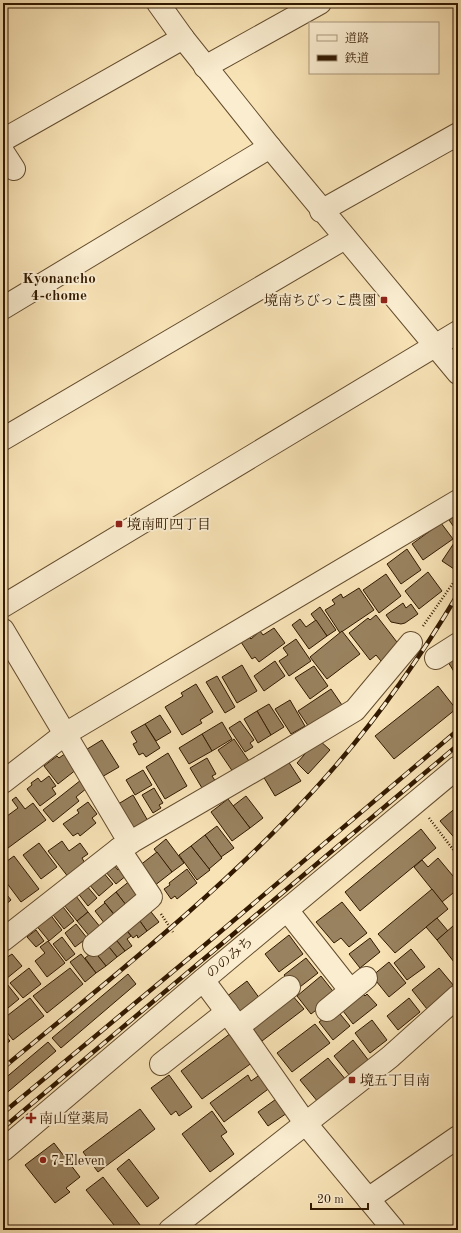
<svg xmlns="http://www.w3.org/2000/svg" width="461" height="1233" font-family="'Old Standard TT','Noto Serif JP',serif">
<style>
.building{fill:#99825f;stroke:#321900}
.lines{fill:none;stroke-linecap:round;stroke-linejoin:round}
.minor-casing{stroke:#644c2e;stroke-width:24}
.path{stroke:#321900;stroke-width:2.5;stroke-dasharray:1 2;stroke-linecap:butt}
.minor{stroke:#faedd0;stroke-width:22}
.rail-casing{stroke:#321900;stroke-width:4.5}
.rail{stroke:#faedd0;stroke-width:3;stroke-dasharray:9;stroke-linecap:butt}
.poi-dot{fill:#8f2418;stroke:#faedd0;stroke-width:1.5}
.labels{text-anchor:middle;stroke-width:4;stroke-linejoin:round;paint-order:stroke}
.poi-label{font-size:14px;fill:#321900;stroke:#faedd0;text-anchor:start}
.street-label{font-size:14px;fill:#321900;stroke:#faedd0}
.neighbourhood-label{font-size:15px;font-weight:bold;fill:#321900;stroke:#faedd0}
</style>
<rect width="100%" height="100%" fill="#f8e3b6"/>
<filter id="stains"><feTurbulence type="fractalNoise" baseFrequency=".005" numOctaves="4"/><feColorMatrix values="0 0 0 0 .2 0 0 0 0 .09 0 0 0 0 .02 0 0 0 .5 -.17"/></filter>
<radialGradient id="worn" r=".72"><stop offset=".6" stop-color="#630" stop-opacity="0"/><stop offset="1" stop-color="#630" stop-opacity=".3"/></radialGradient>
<g class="building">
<path d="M458 514V533L449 520Z"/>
<path d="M441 523 453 539 423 560 412 544Z"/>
<path d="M454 543 458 545V563L454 569 442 561Z"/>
<path d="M407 549 421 570 401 584 387 564Z"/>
<path d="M428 572 442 591 419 609 405 591Z"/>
<path d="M386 574 401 596 379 613 363 590Z"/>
<path d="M359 588 374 610 340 633 325 610 335 604 332 600 341 594 343 598Z"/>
<path d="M403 603 406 608 411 604 418 614 405 623 401 624 391 622 386 615Z"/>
<path d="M320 607 336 630 327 636 311 614Z"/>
<path d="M376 615 400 646 381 661 376 655 370 660 349 633 368 618 370 620Z"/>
<path d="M300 619 306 627 316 620 327 636 309 649 292 625Z"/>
<path d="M274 628 285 643 259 662 255 657 252 659 241 642 249 637 251 639 260 631 263 635Z"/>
<path d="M342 631 360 654 327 679 310 657Z"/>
<path d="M296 639 311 661 289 676 279 661 288 655 283 648Z"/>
<path d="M458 655V678L448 662Z"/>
<path d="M275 661 285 676 264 691 254 676Z"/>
<path d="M242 665 257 691 237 703 222 677Z"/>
<path d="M314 666 328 686 310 699 295 678Z"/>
<path d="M217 676 235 707 225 713 206 682Z"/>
<path d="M196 684 213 712 200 720 202 723 182 735 165 707 183 696 181 693Z"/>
<path d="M438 686 456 709 394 759 375 736Z"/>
<path d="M331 689 344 708 311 730 298 711Z"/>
<path d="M290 700 305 726 291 734 275 709Z"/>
<path d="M269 704 284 727 271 735 257 711Z"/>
<path d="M257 711 271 735 258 743 244 719Z"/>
<path d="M160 715 171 732 156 741 145 724Z"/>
<path d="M240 721 254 740 250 743 253 747 245 752 229 728Z"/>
<path d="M222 722 232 739 212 751 202 734Z"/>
<path d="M145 724 160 748 146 757 143 753 139 755 133 744 137 742 131 732Z"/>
<path d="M202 734 212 751 189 764 179 748Z"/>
<path d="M234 739 249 761 233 772 218 750Z"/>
<path d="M318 739 330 750 308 774 297 763Z"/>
<path d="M102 740 119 767 100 778 84 751Z"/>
<path d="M66 753 77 769 58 784 44 766 57 756 59 758Z"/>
<path d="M168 753 187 786 165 799 146 767Z"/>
<path d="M207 758 216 774 212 776 218 785 205 793 190 768Z"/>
<path d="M288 761 301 781 275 796 263 776Z"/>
<path d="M143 770 152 785 135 795 126 780Z"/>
<path d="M49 776 56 786 52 788 56 794 40 806 27 789 32 785 31 783 38 778 41 782Z"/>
<path d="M81 780 87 788 76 797 79 801 53 822 43 810Z"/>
<path d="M154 788 163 803 159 805 161 808 153 813 142 795Z"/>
<path d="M133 795 148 821 130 832 115 806Z"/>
<path d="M246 796 263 818 250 828 233 806Z"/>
<path d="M16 797 25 809 33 803 46 820 8 848 3 841V819L18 808 12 800Z"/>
<path d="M228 799 250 828 232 841 211 812Z"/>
<path d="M88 802 97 814 92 818 96 823 80 836 78 833 73 836 63 824 79 813 77 810Z"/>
<path d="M458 806V842L440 821Z"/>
<path d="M217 826 234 848 221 857 205 835Z"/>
<path d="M421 829 436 848 360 911 345 892Z"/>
<path d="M205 835 222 858 209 869 191 846Z"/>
<path d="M166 839 184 863 172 872 154 849Z"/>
<path d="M62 841 69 851 80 843 88 854 82 858 86 865 69 878 48 851Z"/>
<path d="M39 843 57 867 41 879 23 855Z"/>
<path d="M191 846 210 870 197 880 179 855Z"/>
<path d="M3 851 7 857 3 860Z"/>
<path d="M157 852 172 872 154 886 139 866Z"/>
<path d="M14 856 39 889 21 902 3 878V864Z"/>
<path d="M438 858 458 882V889L442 902 414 867 422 860 428 867Z"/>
<path d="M113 864 118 870 121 867 127 875 116 884 105 871Z"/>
<path d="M187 869 197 883 177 899 175 896 171 899 164 889 170 885 169 883Z"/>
<path d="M102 871 113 884 99 896 88 883Z"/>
<path d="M131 880 141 893 126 905 116 892Z"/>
<path d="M86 885 97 898 88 906 77 892Z"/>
<path d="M432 889 448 909 395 953 378 934Z"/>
<path d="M3 890 11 900 3 907Z"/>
<path d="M116 892 126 905 114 914 104 902Z"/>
<path d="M76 896 88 912 77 921 64 905Z"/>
<path d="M342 902 367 933 349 947 341 938 334 943 316 922Z"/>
<path d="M60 903 74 921 64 929 50 911Z"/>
<path d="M105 903 115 916 105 924 95 911Z"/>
<path d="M148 908 159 922 147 931 137 917Z"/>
<path d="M88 912 101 928 90 937 77 921Z"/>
<path d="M49 913 62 930 49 941 35 924Z"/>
<path d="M137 917 147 931 138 938 137 935 133 938 124 927Z"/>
<path d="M437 918 448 931 437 940 426 927Z"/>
<path d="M76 924 87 938 75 947 65 933Z"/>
<path d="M453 926 458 932V959L454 962 437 940Z"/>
<path d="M124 927 131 936 127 939 132 946 125 951 113 936Z"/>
<path d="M36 930 44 941 36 947 27 937Z"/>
<path d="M289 935 303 954 279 972 265 954Z"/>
<path d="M113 936 125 951 117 957 105 942Z"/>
<path d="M62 937 75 954 66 961 53 944Z"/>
<path d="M370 938 380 952 360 968 349 954Z"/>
<path d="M48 941 65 963 47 977 35 961 45 953 40 947Z"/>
<path d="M105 942 117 957 106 966 94 951Z"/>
<path d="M411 949 425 967 407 980 394 963Z"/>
<path d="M94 951 106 966 96 973 85 958Z"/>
<path d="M12 954 22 966 6 979 3 975V960Z"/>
<path d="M81 954 96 973 85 982 70 962Z"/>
<path d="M306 958 318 973 296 990 284 975Z"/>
<path d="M389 962 406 983 389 997 372 976Z"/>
<path d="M29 968 41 984 23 998 10 983Z"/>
<path d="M70 968 83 984 47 1013 33 996Z"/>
<path d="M439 968 454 986 427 1009 412 990Z"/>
<path d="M128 974 136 984 61 1048 52 1038Z"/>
<path d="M321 976 336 995 311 1014 297 996Z"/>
<path d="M247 981 260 999 240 1015 226 997Z"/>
<path d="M7 984 19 999 3 1012V988Z"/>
<path d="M360 991 365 996 367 994 377 1005 353 1024 340 1007Z"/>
<path d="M292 995 304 1009 262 1041 251 1026Z"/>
<path d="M30 998 44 1016 13 1040 3 1027V1019Z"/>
<path d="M409 998 420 1012 398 1030 387 1016Z"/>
<path d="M336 1009 350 1026 333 1040 319 1022Z"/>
<path d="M372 1020 387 1040 370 1053 355 1033Z"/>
<path d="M315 1024 330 1043 292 1072 277 1053Z"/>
<path d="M3 1033 10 1041 3 1046Z"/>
<path d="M231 1033 253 1062 202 1099 181 1071Z"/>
<path d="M353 1040 369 1061 350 1076 334 1056Z"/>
<path d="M48 1042 56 1051 3 1096V1080Z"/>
<path d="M328 1058 346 1080 318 1102 300 1080Z"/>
<path d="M261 1074 271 1087 224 1122 210 1103 248 1075 251 1081Z"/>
<path d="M169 1075 192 1107 179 1116 176 1111 171 1115 151 1088Z"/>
<path d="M279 1097 290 1111 268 1126 258 1112Z"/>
<path d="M140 1109 155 1129 98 1172 83 1152Z"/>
<path d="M212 1111 227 1132 221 1136 234 1154 210 1172 182 1134Z"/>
<path d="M54 1143 80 1177 66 1188 70 1192 55 1203 25 1165Z"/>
<path d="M129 1159 159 1198 147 1207 117 1169Z"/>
<path d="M103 1177 144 1230H118L86 1190Z"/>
</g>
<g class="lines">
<g class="minor-casing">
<g id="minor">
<path d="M158 3 183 38 270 147 458 373"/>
<path d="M205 67 320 3"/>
<path d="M3 140 183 38"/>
<path d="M3 152 14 169"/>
<path d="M321 211 458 134"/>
<path d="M3 308 270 147"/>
<path d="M3 439 345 238"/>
<path d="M3 606 458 332"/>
<path d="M3 630 130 843"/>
<path d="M436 658 458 644"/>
<path d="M3 782 65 734 458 501"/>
<path d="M287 910 350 990"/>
<path d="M3 940 119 849 267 763 355 710 411 643"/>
<path d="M94 945 151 897 119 849"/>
<path d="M203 980 238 1027 306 1124 394 1230"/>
<path d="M327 1010 366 978"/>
<path d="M238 1027 289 987"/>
<path d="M161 1064 227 1012"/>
<path d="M3 1150 203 980 458 767"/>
<path d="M368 1199 458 1137"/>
<path d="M170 1230 390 1057 458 996"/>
</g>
</g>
<g class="path">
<path d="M423 626 458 576"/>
<path d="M429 818 458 856"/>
<path d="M161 914 173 932"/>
</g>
<use href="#minor" class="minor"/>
<g class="rail-casing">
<g id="rail">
<path d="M3 1068C110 979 221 892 315 789 370 729 417 663 458 594"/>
<path d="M3 1113 200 949 458 730"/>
<path d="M3 1128 458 745"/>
</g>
</g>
<use href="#rail" class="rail"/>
</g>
<g class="poi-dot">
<rect x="380" y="296" width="8" height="8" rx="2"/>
<rect x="115" y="520" width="8" height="8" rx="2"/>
<rect x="348" y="1076" width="8" height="8" rx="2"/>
<path d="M29 1112h4v4h4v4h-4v4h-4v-4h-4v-4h4z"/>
<circle cx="43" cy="1160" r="4"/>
</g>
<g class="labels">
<g class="poi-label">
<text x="376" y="305" text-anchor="end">境南ちびっこ農園</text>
<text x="127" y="529">境南町四丁目</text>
<text x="360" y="1085">境五丁目南</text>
<text x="39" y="1123">南山堂薬局</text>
<text x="51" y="1165">7-Eleven</text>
</g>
<g class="street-label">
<text transform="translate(229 957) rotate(-40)" y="5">ののみち</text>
</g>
<g class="neighbourhood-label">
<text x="59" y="283">Kyonancho<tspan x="59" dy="17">4-chome</tspan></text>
</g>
</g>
<rect width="461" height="1233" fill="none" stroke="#f8e3b6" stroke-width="16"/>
<rect x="4" y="4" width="453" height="1225" fill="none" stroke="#321900" stroke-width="2"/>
<rect x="8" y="8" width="445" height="1217" fill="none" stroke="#321900"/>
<rect x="309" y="22" width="130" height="52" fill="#faedd0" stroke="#aa987d"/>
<rect x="317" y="35" width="20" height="6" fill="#faedd0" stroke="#aa987d"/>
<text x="345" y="42" font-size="12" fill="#321900">道路</text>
<rect x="317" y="55" width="20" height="6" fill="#321900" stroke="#aa987d"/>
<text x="345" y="62" font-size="12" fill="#321900">鉄道</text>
<path d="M311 1203v6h57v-6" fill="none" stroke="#321900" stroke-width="2"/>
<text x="317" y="1203" font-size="12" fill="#321900" stroke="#faedd0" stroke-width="3" paint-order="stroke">20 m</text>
<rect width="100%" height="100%" filter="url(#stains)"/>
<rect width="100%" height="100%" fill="url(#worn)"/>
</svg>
